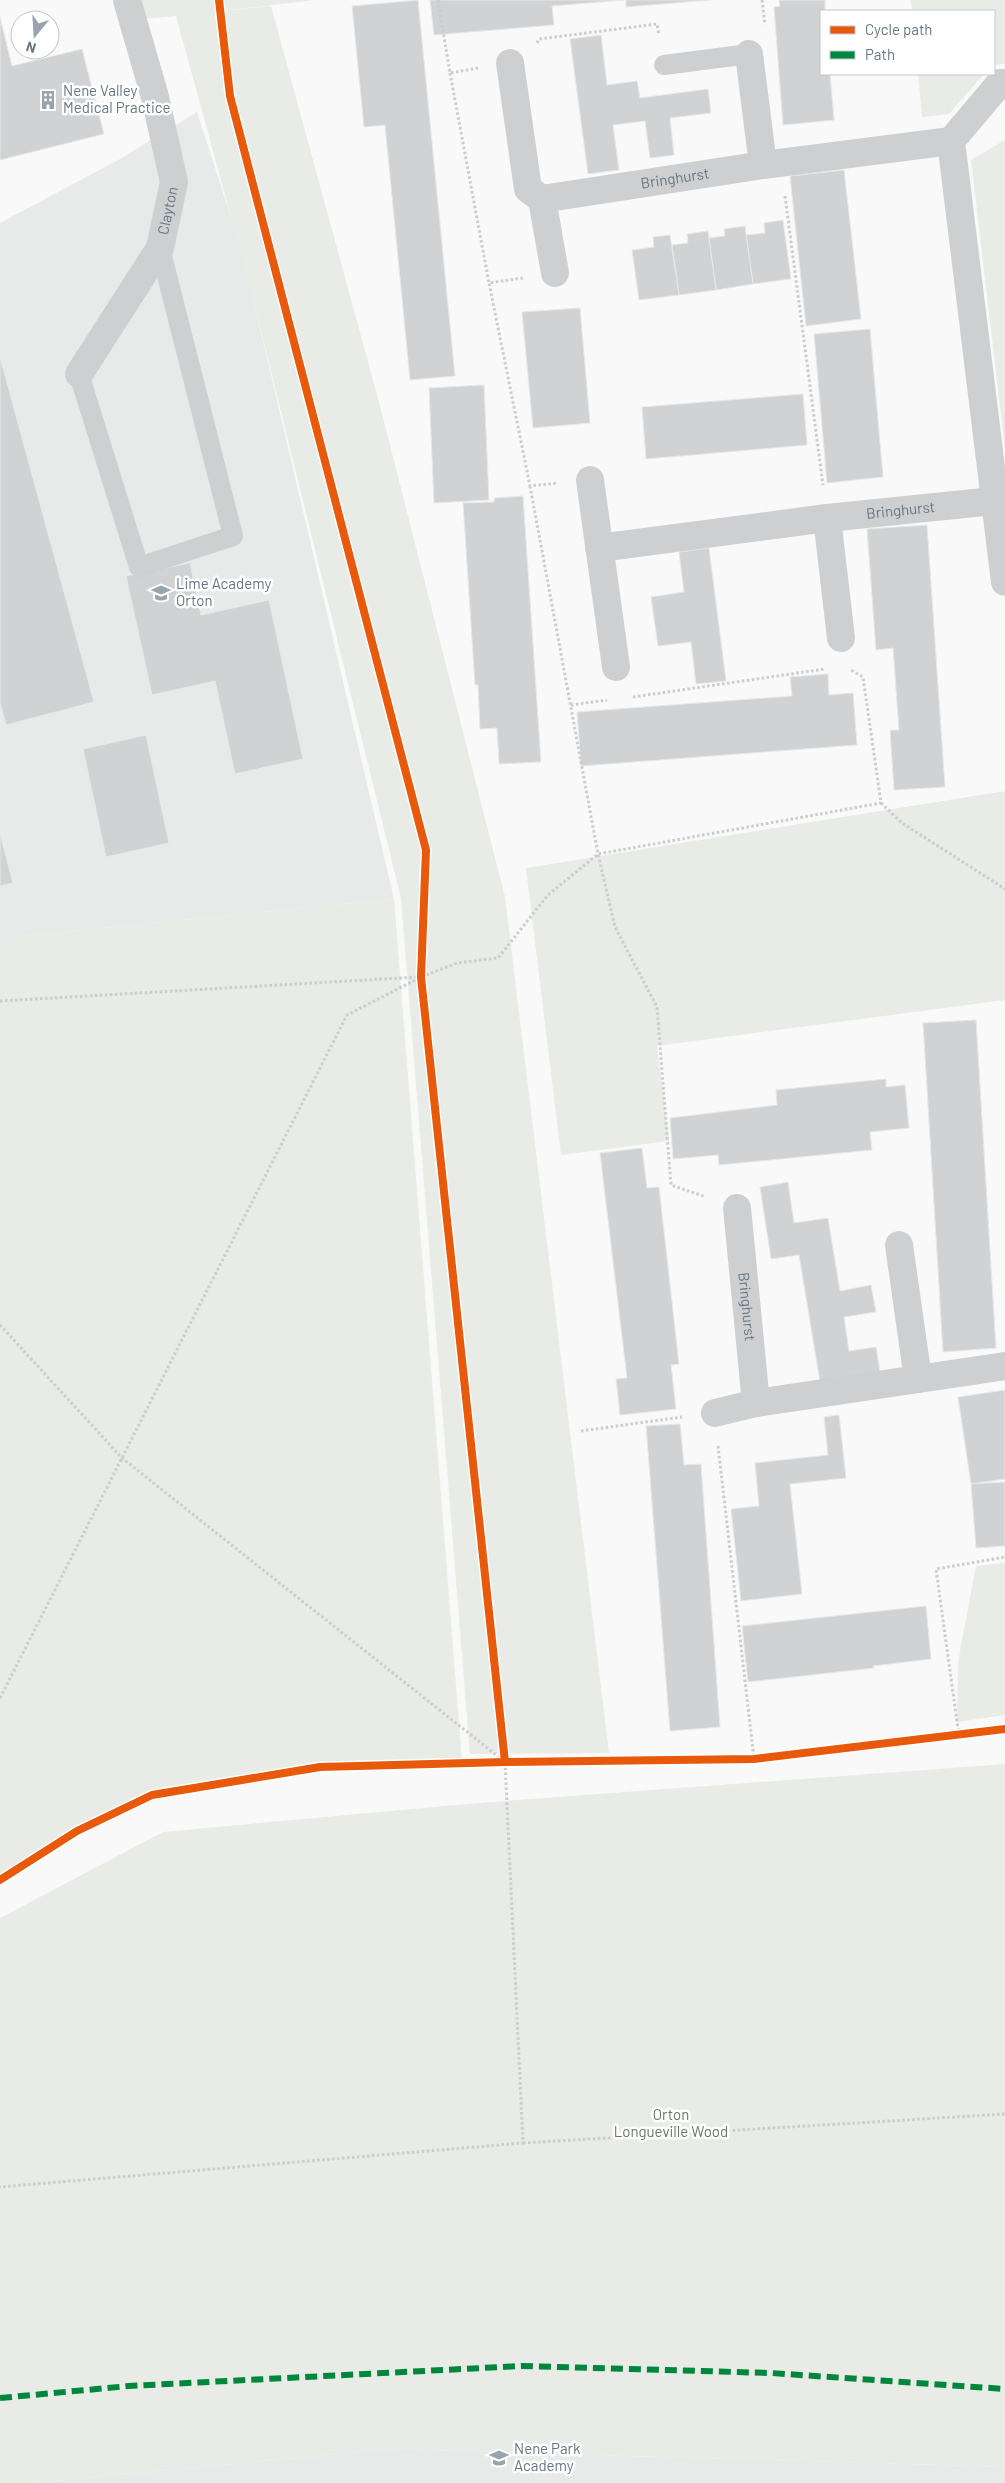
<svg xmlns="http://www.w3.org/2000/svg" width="1005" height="2483" font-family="Barlow,sans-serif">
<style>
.built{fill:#e8e9e9}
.green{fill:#e8ebe6}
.building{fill:#d0d2d3;stroke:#e8e8e8}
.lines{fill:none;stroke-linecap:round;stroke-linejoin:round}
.path{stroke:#cbcccd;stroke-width:3;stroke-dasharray:2.5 2.5;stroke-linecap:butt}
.service{stroke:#cecfd0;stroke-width:20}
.minor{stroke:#cecfd0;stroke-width:28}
.quiet{stroke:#00873e;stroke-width:6;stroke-dasharray:12 6;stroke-linecap:butt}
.cycleway-casing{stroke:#fff;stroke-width:11}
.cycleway{stroke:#e8590c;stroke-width:8}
.labels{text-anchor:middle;stroke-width:5;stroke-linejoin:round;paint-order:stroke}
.poi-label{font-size:15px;fill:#657683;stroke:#fff;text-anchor:start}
.street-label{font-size:15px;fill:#657683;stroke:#fff}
.park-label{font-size:15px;fill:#687a64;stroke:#fff}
</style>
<rect width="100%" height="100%" fill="#f9f9f9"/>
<g class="built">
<path d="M197 112 242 251 394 899 0 938V223L120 159Z"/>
<path d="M392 2449 1005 2467V2483H34Z"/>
</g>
<g class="green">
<path d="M135 0H314L222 11 271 6 380 406 505 897 609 1753 470 1754 401 898 250 286 176 16 141 19Z"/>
<path d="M911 0H1005V64L994 65V11H912Z"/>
<path d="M918 74H984L949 114 922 117Z"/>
<path d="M1005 140V449L971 160Z"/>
<path d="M1005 791V1000L657 1046 669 1141 561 1155 526 868Z"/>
<path d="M394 899 462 1762 319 1764 150 1791 75 1829 0 1877V938Z"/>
<path d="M1005 1563V1715L957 1722 958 1662 976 1566Z"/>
<path d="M1005 1764V2467L392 2449 34 2483H0V1918L163 1832 478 1803Z"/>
</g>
<g class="building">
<path d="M418 0 455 376 410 380 385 125 364 127 352 6Z"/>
<path d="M430 0H624L552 6 554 25 434 35Z"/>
<path d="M626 0H711L626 7Z"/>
<path d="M779 0H825V11H821V74H830L834 120 783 125 774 7 780 6Z"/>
<path d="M0 17 12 66 82 49 104 134 0 160Z"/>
<path d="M601 35 607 85 637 81 640 98 708 89 711 113 670 118 674 155 650 158 645 121 613 125 619 170 588 174 570 39Z"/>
<path d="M844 170 861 319 806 326 790 176Z"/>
<path d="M783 220 791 279 753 284 746 235 765 233 764 223Z"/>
<path d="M745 226 753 284 716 290 709 238 725 236 724 229Z"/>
<path d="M708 231 716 290 679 295 672 245 688 243 687 234Z"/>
<path d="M670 235 679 295 639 300 632 250 654 247 653 237Z"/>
<path d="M580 308 590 423 533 428 522 312Z"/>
<path d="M870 329 883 477 827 483 814 334Z"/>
<path d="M0 357 94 702 6 725 0 703Z"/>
<path d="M484 385 489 500 434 503 429 388Z"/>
<path d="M803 394 807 445 646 459 642 407Z"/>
<path d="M523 496 541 762 499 764 497 728 480 729 478 685H475L463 503 494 502V498Z"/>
<path d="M927 525 945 787 894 790 890 730H899L893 648 876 650 867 529Z"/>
<path d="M709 548 726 681 696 684 691 642 658 646 651 597 684 592 679 552Z"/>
<path d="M190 563 201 615 269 600 303 759 235 774 215 681 152 695 126 576Z"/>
<path d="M828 674 829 695 853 693 857 745 581 766 577 712 792 696 790 677Z"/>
<path d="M146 735 169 843 106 857 83 749Z"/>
<path d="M0 834 13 883 0 886Z"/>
<path d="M976 1020 996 1348 943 1352 923 1023Z"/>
<path d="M886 1079V1087L905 1085 909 1128 870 1132 872 1150 719 1165 718 1155 673 1159 670 1118 777 1105 776 1090Z"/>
<path d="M642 1148 647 1188 659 1187 679 1364 671 1365 676 1409 620 1415 616 1379 627 1378 600 1153Z"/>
<path d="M788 1182 794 1223 828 1218 840 1291 871 1285 876 1312 844 1317 849 1351 876 1347 880 1372 820 1382 799 1255 771 1259 760 1187Z"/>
<path d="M1005 1390V1479L971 1484 958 1397Z"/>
<path d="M839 1415 846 1478 790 1484 802 1594 741 1601 731 1509 759 1506 755 1463 828 1455 824 1417Z"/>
<path d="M680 1424 684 1465 701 1464 720 1727 670 1731 646 1426Z"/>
<path d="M1005 1482V1546L976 1548 971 1484Z"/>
<path d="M926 1606 931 1659 873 1666 874 1668 748 1682 742 1626Z"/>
</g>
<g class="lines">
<g class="path">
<path d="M438 0 450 73 478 68"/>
<path d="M762 0 765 25"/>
<path d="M537 43 539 39 657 24 659 35"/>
<path d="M450 73 489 283"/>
<path d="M785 196 823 485"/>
<path d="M523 278 489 283 530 486 557 483"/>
<path d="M530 486 598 854 615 927 657 1007 671 1185 706 1197"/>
<path d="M633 697 825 669"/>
<path d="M571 705 607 700"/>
<path d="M881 803 902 823 1005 889"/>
<path d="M0 1001 418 977"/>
<path d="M0 1325 122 1458 505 1762 523 2143 0 2187"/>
<path d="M581 1431 682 1417"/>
<path d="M718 1446 754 1759"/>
<path d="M0 1698 347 1015 421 977 457 963 498 958 548 895 598 854 881 803 863 677 851 670"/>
<path d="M959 1736 936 1569 1005 1557"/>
<path d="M523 2143 1005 2114"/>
</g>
<g class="service">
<path d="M664 65 749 54"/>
<path d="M79 374 139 567 233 536 160 248"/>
</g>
<g class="minor">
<path d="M749 54 763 165"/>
<path id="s1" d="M510 63 528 189 542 199 763 165 951 141 1000 83H1005"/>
<path d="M951 141 1005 582"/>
<path d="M542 199 555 273"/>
<path id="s2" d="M79 374 160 248 174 182 155 97 127 0"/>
<path d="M590 480 616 667"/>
<path d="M827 518 841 638"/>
<path id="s3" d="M599 548 827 518 994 501"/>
<path id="s4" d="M737 1208 756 1403"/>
<path d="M899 1245 918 1379"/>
<path d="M715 1413 756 1403 1005 1366"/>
</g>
<path class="quiet" d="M0 2398 129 2386 521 2366 771 2373 1005 2389"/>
<g class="cycleway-casing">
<g id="cycleway">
<path d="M219 0 230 96 426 850 421 977 505 1762"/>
<path d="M0 1880 77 1831 152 1795 320 1767 505 1762 754 1759 1005 1729"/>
</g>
</g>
<use href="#cycleway" class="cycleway"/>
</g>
<defs>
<g id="building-bare" transform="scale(1.5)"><path d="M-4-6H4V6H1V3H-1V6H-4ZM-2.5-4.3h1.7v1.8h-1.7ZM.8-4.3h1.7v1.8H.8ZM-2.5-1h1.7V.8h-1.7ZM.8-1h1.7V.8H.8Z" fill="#99a4ac" stroke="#fff" stroke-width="2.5" paint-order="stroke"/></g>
<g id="school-bare" transform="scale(1.5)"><path d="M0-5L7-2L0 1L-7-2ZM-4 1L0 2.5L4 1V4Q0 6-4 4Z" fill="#99a4ac" stroke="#fff" stroke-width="2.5" paint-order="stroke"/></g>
</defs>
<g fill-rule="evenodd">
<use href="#building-bare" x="48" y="100"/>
<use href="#school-bare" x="161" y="593"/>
<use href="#school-bare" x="499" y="2458"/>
</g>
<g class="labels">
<g class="poi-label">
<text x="63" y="96">Nene Valley<tspan x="63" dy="17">Medical Practice</tspan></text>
<text x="176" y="589">Lime Academy<tspan x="176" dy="17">Orton</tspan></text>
<text x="514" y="2454">Nene Park<tspan x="514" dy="17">Academy</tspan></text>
</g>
<g class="street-label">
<text dy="5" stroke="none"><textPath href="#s1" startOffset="279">Bringhurst</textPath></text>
<text dy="5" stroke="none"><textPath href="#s2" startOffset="188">Clayton</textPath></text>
<text dy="5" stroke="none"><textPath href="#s3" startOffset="304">Bringhurst</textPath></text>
<text dy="5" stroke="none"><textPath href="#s4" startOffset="99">Bringhurst</textPath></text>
</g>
<g class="park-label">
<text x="671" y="2120">Orton<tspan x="671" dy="17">Longueville Wood</tspan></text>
</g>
</g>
<rect x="820" y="10" width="175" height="65" fill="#ffffff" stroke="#c1c8cd"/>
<rect x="830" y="26" width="25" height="8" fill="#e8590c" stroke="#c1c8cd"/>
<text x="865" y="35" font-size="15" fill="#657683">Cycle path</text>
<rect x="830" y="51" width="25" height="8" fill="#00873e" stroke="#c1c8cd"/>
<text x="865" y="60" font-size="15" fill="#657683">Path</text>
<g transform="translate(35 35) rotate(198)"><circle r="24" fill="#ffffff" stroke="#c1c8cd"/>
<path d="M0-4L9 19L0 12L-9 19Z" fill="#99a4ac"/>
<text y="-8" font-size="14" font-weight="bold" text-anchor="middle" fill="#657683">N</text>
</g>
</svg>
